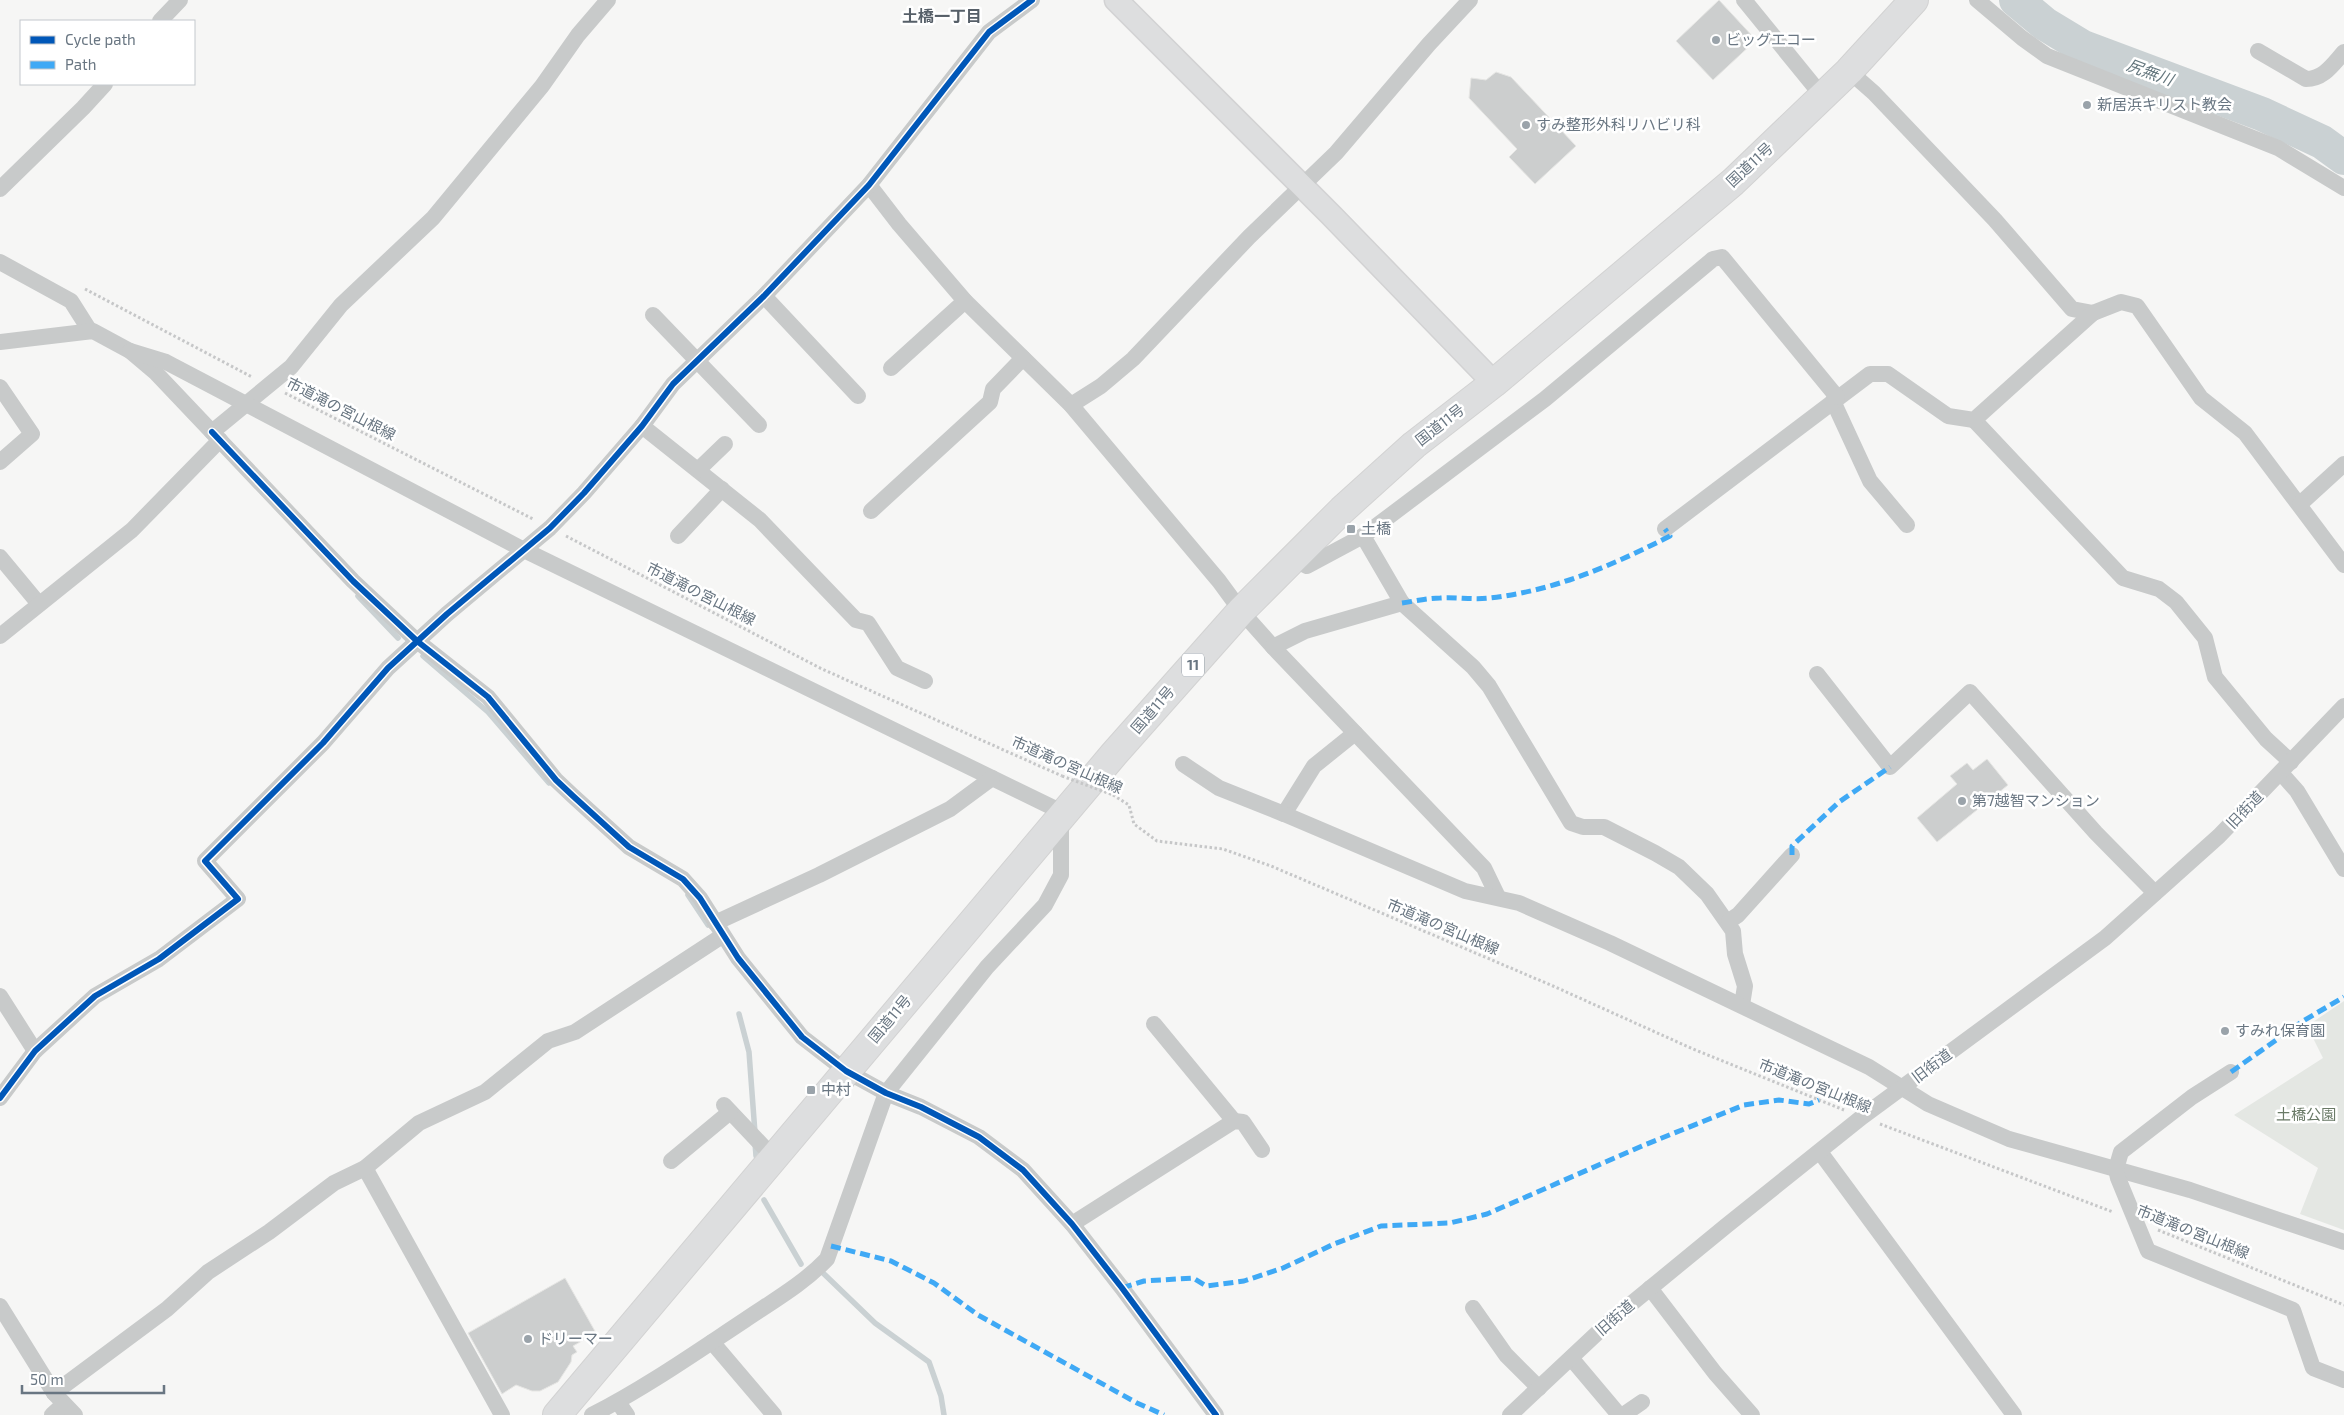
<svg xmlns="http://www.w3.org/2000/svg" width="2344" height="1415" font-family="'Exo 2','Noto Sans JP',sans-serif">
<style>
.green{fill:#e4e7e3}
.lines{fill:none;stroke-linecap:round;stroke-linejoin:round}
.stream{stroke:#cad1d3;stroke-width:5.5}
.river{stroke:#cad1d3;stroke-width:34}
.building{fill:#cccece;stroke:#e6e6e4}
.secondary-casing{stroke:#d2d2d3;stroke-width:25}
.highway-casing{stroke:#d2d2d2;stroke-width:30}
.path{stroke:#c6c7c8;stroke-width:3;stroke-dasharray:2.5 2.5;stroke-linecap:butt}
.street{stroke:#c8caca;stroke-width:16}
.secondary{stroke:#dddedf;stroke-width:22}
.highway{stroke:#dddedf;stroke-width:28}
.path-bridge{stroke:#c6c7c8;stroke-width:3;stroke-dasharray:2.5 2.5;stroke-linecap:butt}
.quiet{stroke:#3fa9f5;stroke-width:5;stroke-dasharray:10 5;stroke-linecap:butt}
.cycleway-casing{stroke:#fff;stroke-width:9}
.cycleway{stroke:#0057b8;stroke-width:6}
.poi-dot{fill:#9aa3aa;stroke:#fff;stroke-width:2}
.labels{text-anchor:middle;stroke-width:5;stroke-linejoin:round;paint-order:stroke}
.shield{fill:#fff;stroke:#969fa8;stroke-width:1}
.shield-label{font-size:14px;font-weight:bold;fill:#697682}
.poi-label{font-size:15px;fill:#697682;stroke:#fff;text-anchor:start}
.street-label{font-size:15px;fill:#697682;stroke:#fff}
.park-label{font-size:15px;fill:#6a7a67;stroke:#fff}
.neighbourhood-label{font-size:16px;font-weight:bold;fill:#565f68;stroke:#fff}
.water-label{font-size:16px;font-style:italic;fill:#65777e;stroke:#fff}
</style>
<rect width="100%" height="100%" fill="#f6f6f5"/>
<path class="green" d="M2344 1001V1230L2300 1214 2318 1168 2234 1115 2323 1058 2307 1026Z"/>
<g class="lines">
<g class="stream">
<path d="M358 596 398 638"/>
<path d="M423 656 488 712 549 783"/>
<path d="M688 895 708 925"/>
<path d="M739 1014 749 1052 755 1133"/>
<path d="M755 1143 756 1156"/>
<path d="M764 1200 801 1264"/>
<path d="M822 1272 875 1323 929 1362 941 1396 944 1415"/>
</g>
<path class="river" d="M2016 0 2045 24 2083 47 2262 114 2322 142 2344 158"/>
</g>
<g class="building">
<path d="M1719 0 1756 40 1713 80 1676 41Z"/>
<path d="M1496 72 1511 77 1576 146 1535 184 1509 157 1517 149 1469 98 1471 78 1486 80Z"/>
<path d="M1987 759 2008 785 1937 842 1917 818 1957 784 1950 776 1967 763 1973 770Z"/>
<path d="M565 1278 596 1333 573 1346 577 1352 572 1355 571 1362 558 1382 540 1391H532L516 1385 502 1394 468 1333Z"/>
</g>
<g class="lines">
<g class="secondary-casing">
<path id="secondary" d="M1116 0 1332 216 1494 383"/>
</g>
<g class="highway-casing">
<path id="highway" d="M557 1415 1114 754 1241 611 1342 510 1414 445 1494 383 1733 182 1849 71 1914 0"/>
</g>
<g class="path">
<path d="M85 289 252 377"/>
<path d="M285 393 533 519"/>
<path d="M566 536 822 669 1062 776"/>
<path d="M1113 795 1129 805 1134 824 1157 841 1223 849 1271 866 1553 986 1693 1049 1844 1110"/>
<path d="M1880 1124 2113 1212"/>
<path d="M2158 1230 2344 1305"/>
</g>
<g class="street">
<path d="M1744 0 1823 97"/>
<path d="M1977 0 2022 38 2047 56 2278 148 2344 188"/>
<path d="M160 21 180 0"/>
<path d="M2258 51 2306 79C2324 79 2333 64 2344 52"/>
<path d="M1849 71 1874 93 1995 220 2072 309 2093 313 2121 302 2137 306 2201 398 2245 433 2344 565"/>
<path d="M869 185 899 224 965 301 1071 405 1219 581 1241 611 1273 647 1484 868 1498 897"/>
<path d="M0 189 83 108 105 84"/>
<path d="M0 262 71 301 90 331"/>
<path d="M764 296 858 396"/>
<path d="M653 315 759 425"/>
<path d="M0 342 93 331 130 351 156 373 212 432 291 367 341 305 433 218 542 86 578 35 608 0"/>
<path d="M130 351 166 362 524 550 1064 813"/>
<path d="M891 368 965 301"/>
<path d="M0 387 32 434 0 462"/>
<path d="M1833 401 1870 481 1907 525"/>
<path d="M1071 405 1101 386 1133 359 1249 237 1336 153 1429 44 1470 0"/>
<path d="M1974 420 2123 578 2159 589 2176 602 2205 638 2215 677 2266 739 2291 762"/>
<path d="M642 426 760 520 856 620 868 623 897 668 925 681"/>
<path d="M212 432 353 581 417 641 488 697 556 780 573 796 629 847 683 879 700 898 738 958 802 1037 846 1071 886 1093 921 1107 979 1137 1023 1170 1072 1224 1122 1288 1216 1415"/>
<path d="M698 470 725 444"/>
<path d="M2300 504 2344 464"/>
<path d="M871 511 990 402 993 389 1023 358"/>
<path d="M1665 529 1870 374H1888L1948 416 1974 420 2093 313"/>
<path d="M678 536 722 489"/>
<path d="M0 557 39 604"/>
<path d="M1293 559 1307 566 1363 536"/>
<path d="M1402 603 1473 667 1489 686 1571 823 1583 827H1604L1655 853 1679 867 1707 894 1733 931 1735 954 1745 986 1742 1005"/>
<path d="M0 636 132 530 220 440"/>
<path d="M1273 647 1305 631 1402 603 1363 536 1545 399 1713 259 1722 257 1837 397"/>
<path d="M1817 674 1890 767 1970 692 2096 833 2155 893"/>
<path d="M1183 764 1219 788 1284 814 1314 766 1355 733"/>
<path d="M2281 773 2297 791 2344 869"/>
<path d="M1284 814 1465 891 1519 903 1610 943 1869 1067 1928 1104 2009 1139 2190 1190 2344 1242"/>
<path d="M1729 921 1738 915 1792 855"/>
<path d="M715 923 819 875 950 809 992 778"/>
<path d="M0 996 35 1051"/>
<path d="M1154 1024 1234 1121"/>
<path d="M2231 1072 2192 1097 2121 1152 2116 1169 2118 1178 2148 1251 2293 1310 2313 1368 2344 1380"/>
<path d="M0 1098 35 1051 95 996 159 959 238 899 205 861 323 743 388 668 447 614 550 528 584 493 642 426 673 384 764 296 869 185 989 32 1032 0"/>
<path d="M724 1105 774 1158"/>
<path d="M1820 1152 2014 1415"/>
<path d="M671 1161 730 1112"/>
<path d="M365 1168 502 1415"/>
<path d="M1072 1224 1234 1121 1243 1122 1262 1150"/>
<path d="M1650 1288 1715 1373 1752 1415"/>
<path d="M0 1306 54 1393 75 1415"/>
<path d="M1473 1308 1506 1355 1539 1388"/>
<path d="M712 1342 774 1415"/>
<path d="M1571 1358 1619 1415"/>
<path d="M54 1393 167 1309 208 1272 269 1232 334 1183 365 1168 419 1123 485 1092 548 1041 575 1032 722 936"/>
<path d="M618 1402 627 1415"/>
<path d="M52 1415 64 1404"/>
<path d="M592 1415C645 1388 695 1353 745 1320 773 1301 803 1284 827 1259L886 1093 987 967 1045 905 1061 875V817"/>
<path d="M1510 1415 1609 1322 1726 1226 1862 1117 2105 938 2219 836 2344 706"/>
<path d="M1623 1415 1642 1402"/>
</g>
<use href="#secondary" class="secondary"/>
<use href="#highway" class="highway"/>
<path class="path-bridge" d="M1062 776 1113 795"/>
<g class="quiet">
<path d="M1402 603C1415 601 1428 598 1440 598 1457 597 1474 600 1490 598 1554 591 1613 565 1670 536L1665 529"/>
<path d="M1792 855V846L1839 802 1890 767"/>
<path d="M2231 1072 2303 1021 2344 997"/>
<path d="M831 1246 891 1261 934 1283 978 1315 1137 1403 1164 1415"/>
<path d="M1122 1288 1144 1281 1193 1278 1206 1286 1244 1281 1283 1268 1334 1244 1381 1226 1450 1223 1487 1214 1642 1146 1744 1105 1779 1100 1809 1104 1819 1100"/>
</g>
<g class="cycleway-casing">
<g id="cycleway">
<path d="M212 432 353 581 417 641 488 697 556 780 573 796 629 847 683 879 700 898 738 958 802 1037 846 1071 886 1093 921 1107 979 1137 1023 1170 1072 1224 1122 1288 1216 1415"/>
<path d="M0 1098 35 1051 95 996 159 959 238 899 205 861 323 743 388 668 447 614 550 528 584 493 642 426 673 384 764 296 869 185 989 32 1032 0"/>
</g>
</g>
<use href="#cycleway" class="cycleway"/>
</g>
<g class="poi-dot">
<circle cx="1716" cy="40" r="5"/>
<circle cx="2087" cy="105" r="5"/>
<circle cx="1526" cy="125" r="5"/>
<rect x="1346" y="524" width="10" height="10" rx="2.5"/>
<circle cx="1962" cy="801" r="5"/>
<circle cx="2225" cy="1031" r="5"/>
<rect x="806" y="1085" width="10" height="10" rx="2.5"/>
<circle cx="528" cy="1339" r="5"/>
</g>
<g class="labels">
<rect class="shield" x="1182" y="653.5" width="22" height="23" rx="4"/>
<g class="shield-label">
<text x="1193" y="670">11</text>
</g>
<g class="poi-label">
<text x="1726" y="45">ビッグエコー</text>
<text x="2097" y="110">新居浜キリスト教会</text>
<text x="1536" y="130">すみ整形外科リハビリ科</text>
<text x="1361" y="534">土橋</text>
<text x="1972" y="806">第7越智マンション</text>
<text x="2235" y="1036">すみれ保育園</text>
<text x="821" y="1095">中村</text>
<text x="538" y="1344">ドリーマー</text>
</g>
<g class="street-label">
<text transform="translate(1750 165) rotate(-43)" y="5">国道11号</text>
<text transform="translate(341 409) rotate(27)" y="5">市道滝の宮山根線</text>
<text transform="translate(1440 425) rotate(-38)" y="5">国道11号</text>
<text transform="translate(701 594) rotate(27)" y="5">市道滝の宮山根線</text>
<text transform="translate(1153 710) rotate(-49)" y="5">国道11号</text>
<text transform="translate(1067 765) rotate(24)" y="5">市道滝の宮山根線</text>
<text transform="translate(2245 810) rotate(-46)" y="5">旧街道</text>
<text transform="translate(1443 927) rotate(23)" y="5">市道滝の宮山根線</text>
<text transform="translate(890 1019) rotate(-50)" y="5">国道11号</text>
<text transform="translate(1932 1066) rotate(-37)" y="5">旧街道</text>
<text transform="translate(1815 1086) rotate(22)" y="5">市道滝の宮山根線</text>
<text transform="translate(2193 1232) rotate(22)" y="5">市道滝の宮山根線</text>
<text transform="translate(1615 1318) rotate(-41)" y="5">旧街道</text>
</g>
<g class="park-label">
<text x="2306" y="1120">土橋公園</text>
</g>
<g class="neighbourhood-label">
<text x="942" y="22">土橋一丁目</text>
</g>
<g class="water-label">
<text transform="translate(2150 72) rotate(20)" y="6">尻無川</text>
</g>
</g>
<rect x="20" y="20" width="175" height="65" fill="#ffffff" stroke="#c3c8cd"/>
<rect x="30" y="36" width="25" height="8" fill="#0057b8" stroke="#c3c8cd"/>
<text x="65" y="45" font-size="15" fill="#697682">Cycle path</text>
<rect x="30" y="61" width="25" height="8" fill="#3fa9f5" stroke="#c3c8cd"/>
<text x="65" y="70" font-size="15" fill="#697682">Path</text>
<path d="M22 1385v8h142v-8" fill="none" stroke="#697682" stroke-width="2.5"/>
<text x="30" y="1385" font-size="15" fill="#697682" stroke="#ffffff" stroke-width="4" paint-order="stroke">50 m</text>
</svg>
